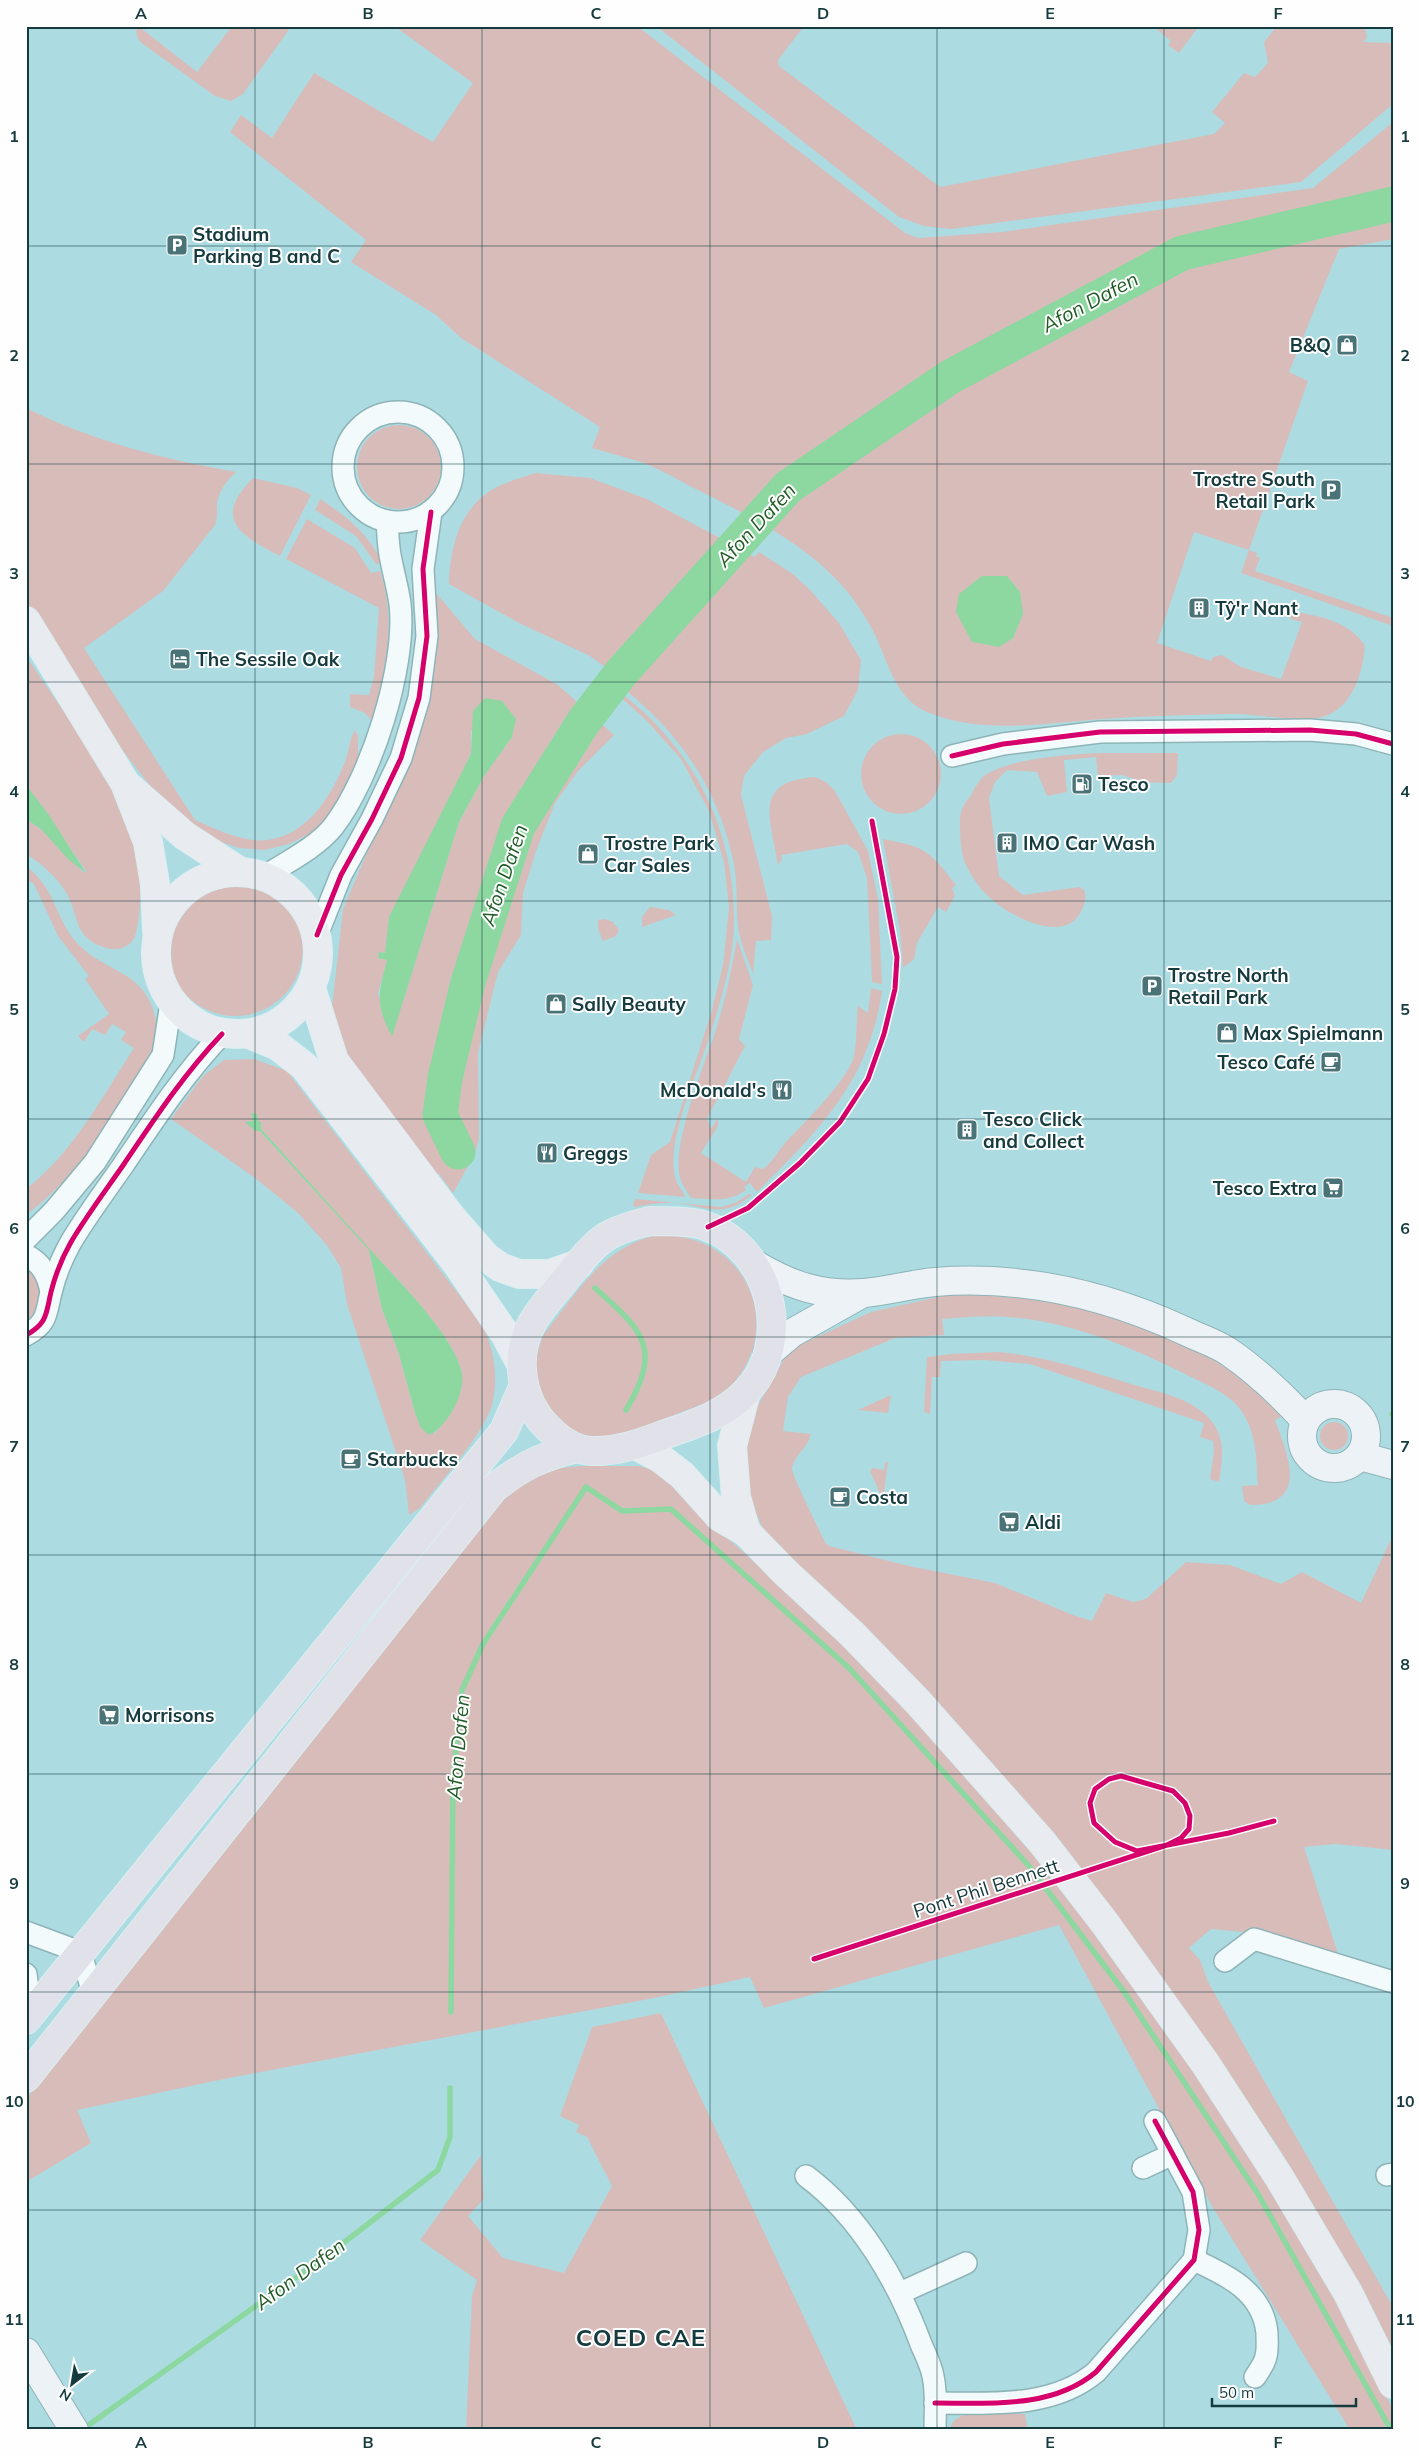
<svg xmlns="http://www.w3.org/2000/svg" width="1419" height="2456" font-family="Mulish,sans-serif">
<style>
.green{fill:#d8bcba;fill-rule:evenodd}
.water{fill:#8cd8a0}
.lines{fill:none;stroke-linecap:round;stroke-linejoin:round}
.stream{stroke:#8cd8a0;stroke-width:5.5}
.river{stroke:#8cd8a0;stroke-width:35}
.street-casing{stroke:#8eb4b8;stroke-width:24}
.secondary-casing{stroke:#8eb4b8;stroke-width:30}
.primary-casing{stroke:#daeff2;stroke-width:30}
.highway-casing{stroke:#daeff2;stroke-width:30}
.street{stroke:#f3fafb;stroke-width:21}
.secondary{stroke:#edf2f6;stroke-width:28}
.primary{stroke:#e8ebf0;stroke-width:28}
.highway{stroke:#e1e1e9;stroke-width:28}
.cycleway-casing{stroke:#fefefe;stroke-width:8}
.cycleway{stroke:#d6006c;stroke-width:5}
.grid{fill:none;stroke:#153b3f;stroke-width:1;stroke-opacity:0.55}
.labels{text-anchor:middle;stroke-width:4;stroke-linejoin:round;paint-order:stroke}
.poi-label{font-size:19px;font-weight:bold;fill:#153b3f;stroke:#fefefe;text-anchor:start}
.street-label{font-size:19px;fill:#153b3f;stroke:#fefefe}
.water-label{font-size:20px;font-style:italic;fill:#215c27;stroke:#fefefe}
.district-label{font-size:24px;font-weight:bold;letter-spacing:1px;fill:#153b3f;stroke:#fefefe}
.neatline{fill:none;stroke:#153b3f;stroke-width:2}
.grid-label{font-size:16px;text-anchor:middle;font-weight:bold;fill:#153b3f}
</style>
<rect width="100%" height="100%" fill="#acdce2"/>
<g class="green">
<path d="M138 26 197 72 232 26H288V31L243 94 231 101 215 96 143 44C137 39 135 34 138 26Z"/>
<path d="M394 26H637L905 233 918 238 1002 232 1313 188 1393 122V239L1339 249 1289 372 1308 381 1249 550 1257 553 1256 556 1260 558 1255 571 1393 618V626L1241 573 1249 550 1194 532 1157 643 1211 661 1213 657 1222 655 1241 667 1281 679 1302 622 1290 619 1291 614 1297 612C1324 617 1348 622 1365 645 1363 672 1353 709 1322 717 1295 723 1257 713 1229 714 1187 715 1145 716 1103 719 1046 723 981 735 927 712 895 699 888 661 874 633 867 619 856 602 846 590 807 544 753 518 700 491 681 482 661 469 641 462 625 457 608 453 592 448L600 427 461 338 436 315 351 262 366 240 230 132 241 115 272 138 314 73 433 142 473 83Z"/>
<path d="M656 26H804L778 60 779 66 940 187 1214 134 1225 123 1212 112 1244 73 1255 77 1268 63 1264 42 1277 26H1365L1367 38 1363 42 1393 43V104L1301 182 951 229 924 226 899 217Z"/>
<path d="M1153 26H1199L1179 53 1168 45 1171 41Z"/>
<path d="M26 408C92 441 163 459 236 472 227 480 218 492 217 504 217 512 218 517 215 525L163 591 84 648 195 820C213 828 232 837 252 840 301 845 329 801 345 762 349 751 349 741 355 730L358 736V761L334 808 326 820 309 834 289 844 264 850 239 848 207 837 162 801 94 714 26 605Z"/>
<circle cx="399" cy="467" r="42"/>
<path d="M535 473 590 478 647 499 731 544 612 672 590 656 521 624 449 584C450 545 461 504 499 486 510 481 523 477 535 473Z"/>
<path d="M253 478 297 488 311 495 280 556C242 536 211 520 253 478Z"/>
<path d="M320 499C349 518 366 532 383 563L376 564 356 536 315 510Z"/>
<path d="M307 519 355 548 371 573 380 571C397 620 385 673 372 721L365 713 350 707V694L369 695 374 677 379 608 286 559Z"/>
<path d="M737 548 755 557 759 552 793 574 811 591 839 623 861 660 858 690 844 716 807 734 786 738 763 752 744 776 741 795 772 916 771 940 756 941 753 974C748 959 740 943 738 927 736 904 738 882 733 859 716 785 679 732 619 685L624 673Z"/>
<path d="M436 593 475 639 558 685 614 735 578 771 555 803 536 851 523 893 521 935 498 972 478 1053 479 1139 475 1154 453 1193 439 1174 434 1179 348 1057 331 1017 343 909 369 848 412 761 432 687ZM471 730 512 737 484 776 459 822 392 1036 378 994 387 960 378 958 379 952 385 953 471 753Z"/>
<path d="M26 656C79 737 160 830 136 933 133 946 119 952 106 948 73 938 80 918 67 894 57 877 42 864 26 854V819L41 829 83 872 86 871 26 785Z"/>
<path d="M603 680C685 735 733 818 734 917 735 955 722 996 711 1032 699 1072 666 1136 675 1177 677 1184 682 1191 686 1197L638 1193 651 1155 670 1142 712 1010 723 965 729 907 724 862 709 811 681 759 647 721 616 693 600 683Z"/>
<circle cx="901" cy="774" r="40"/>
<path d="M1103 753H1178L1177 775 1171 783 1142 782 1122 775 1098 776 1096 757 1064 760 1067 792 1047 796 1037 772 1007 770 995 782 989 798 999 876 1023 895 1079 887 1084 890C1087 898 1085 903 1081 911 1066 946 1007 915 989 897 979 888 971 876 965 863 960 850 960 832 960 818 961 808 965 803 971 795 974 789 979 780 984 776 1011 758 1070 754 1103 753Z"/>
<path d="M815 777 826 782 835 791 868 851 878 899 882 984 872 982 867 878 858 852 847 844 781 855 782 859 778 865C771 821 751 781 815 777Z"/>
<path d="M883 839C927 847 929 851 956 885L952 888 955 896 946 912 938 907 917 943 914 959 903 968 900 931Z"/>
<path d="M26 866C58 891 55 920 78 944 96 964 131 972 145 993 153 1005 158 1021 156 1036 152 1058 138 1075 127 1093 98 1140 70 1182 26 1215V1189C73 1153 102 1097 134 1048L121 1040 126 1032 112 1024 105 1035 92 1029 84 1042 78 1036 109 1014 85 979 89 976 58 936 34 884 26 879Z"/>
<circle cx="235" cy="948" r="68"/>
<path d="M650 907 669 910 676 915 642 927V917Z"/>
<path d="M605 919 613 922 619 930 616 936 603 941 598 929V920Z"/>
<path d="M737 939 753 985 739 1039 745 1046 707 1119 711 1129 718 1118V1126L701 1153 746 1182 755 1167 763 1169C773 1162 777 1152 785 1143 802 1125 849 1079 854 1056 857 1040 856 1022 858 1006L868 1013 871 988 882 991C869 1082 819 1130 757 1192L750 1183 744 1187 746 1190C728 1203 712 1199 691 1198 686 1190 681 1183 679 1174 674 1136 705 1064 717 1026 726 997 732 968 737 939Z"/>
<path d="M254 1059 287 1071 483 1326C494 1350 498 1374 493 1401 487 1431 440 1482 420 1508L409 1515 405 1480 347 1304 341 1268 326 1244 297 1212 255 1178 171 1119 203 1076 224 1060ZM253 1121 261 1122V1129L363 1243 260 1131H255L246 1122ZM369 1250C392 1271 460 1345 462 1375 463 1392 446 1420 435 1433L415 1413 399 1354 382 1309Z"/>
<path d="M749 1194 752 1195C723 1218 711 1208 678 1203 664 1202 649 1204 635 1207L633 1205 635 1199 722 1207 737 1202Z"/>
<path d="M657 1235C752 1232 793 1339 717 1399 698 1406 679 1413 660 1421 624 1435 588 1452 557 1418 552 1412 546 1407 543 1400 534 1377 533 1357 544 1334 577 1293 602 1247 657 1235Z"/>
<path d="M26 1264 36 1273 43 1304 26 1327Z"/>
<path d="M956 1293 1040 1300 1116 1313 1190 1345 1259 1389 1281 1417 1275 1420C1288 1455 1310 1505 1250 1505L1244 1501 1242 1486 1258 1485C1256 1458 1257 1432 1240 1409 1230 1395 1208 1385 1193 1378 1136 1349 1071 1321 1006 1317 985 1315 963 1318 942 1319L944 1335 895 1338 801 1377 788 1397 783 1431 811 1434C808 1448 795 1454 792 1468 791 1474 820 1531 825 1542L829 1546 909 1566 995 1583 1073 1615 1092 1621 1106 1593 1133 1602 1146 1599 1186 1562 1230 1565 1281 1584 1302 1572 1361 1603 1393 1535V1850L1336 1844 1304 1847 1340 1960 1254 1933 1211 1929 1189 1948 1200 1960 1208 1982 1393 2307V2351L1365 2294 1278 2147 1180 2003 1069 1855 814 1581 765 1534 741 1478 752 1416 789 1350 871 1312Z"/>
<path d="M998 1352C1044 1356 1085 1370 1128 1383 1156 1392 1194 1397 1213 1423 1226 1441 1222 1462 1219 1482L1210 1479 1214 1451 1213 1441 1200 1437 1204 1423 1030 1364 985 1360 941 1361 940 1377H932L930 1414 924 1412 927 1357 951 1354Z"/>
<path d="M891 1395 888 1413 858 1410Z"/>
<circle cx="1334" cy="1436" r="14"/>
<path d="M885 1462H888L883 1500 870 1471 872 1468 884 1470Z"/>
<path d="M582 1466H638L654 1470 669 1480 721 1532 815 1617 926 1731 1074 1902 1253 2156 1358 2339 1393 2410V2430H1350L1213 2208 1059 1925 764 2008 750 1977 649 1999 229 2078 77 2110 91 2143 26 2182V2099L186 1894 316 1736 488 1513C519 1479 535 1469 582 1466Z"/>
<path d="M661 2013 857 2430H466L472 2296 477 2280 420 2240 481 2155 484 2199 468 2216 503 2258 564 2273 612 2186 587 2137 576 2132 579 2125 560 2116 592 2027Z"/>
<path d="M967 2414H1025L1028 2430H950C951 2420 959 2417 967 2414Z"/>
</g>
<g class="water">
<path d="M982 576H1007L1020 592 1023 614 1013 638 999 647 972 642 956 612 959 594Z"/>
<path d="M485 698 502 701 516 719 512 737 484 776 459 822 392 1037C375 1003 378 995 387 960L378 958 379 952 385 953 389 917 471 754 473 711Z"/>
<path d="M26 785 49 815 86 873 68 859 41 829 26 819Z"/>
<path d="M251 1113 257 1114 258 1121 261 1122V1129C297 1168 332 1208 368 1247 395 1278 454 1334 462 1374 465 1394 447 1427 429 1435L421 1428 415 1413 399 1354 382 1309 369 1250 260 1131H255L245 1122 253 1121Z"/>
</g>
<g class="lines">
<g class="stream">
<path d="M664 625 672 632"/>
<path d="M645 629 654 636"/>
<path d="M595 1288C643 1331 663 1348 626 1410"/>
<path d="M1392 1414 1393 1415"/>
<path d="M451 2012 453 1778 462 1690 483 1644 586 1487 622 1511 671 1509 849 1668 1029 1866 1125 1993 1258 2194 1391 2430"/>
<path d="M90 2424 329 2254 438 2170 450 2137V2088"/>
</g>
<path class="river" d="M458 1152 440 1115 445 1078 468 982 518 826 584 721 621 673 788 487 950 377 1182 253 1393 204"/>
<g class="street-casing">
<g id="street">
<circle cx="398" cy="467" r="55"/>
<path d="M952 756 1003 744 1100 732 1310 730 1356 734 1393 744"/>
<path d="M265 876C287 862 317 847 333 827 371 778 407 666 400 604 398 588 393 572 390 555 388 544 388 533 387 521"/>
<path d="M317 935 341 875 372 819 401 758 419 698 427 636 423 569 431 512"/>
<path d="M26 1239 54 1211 95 1162 163 1055 171 1003"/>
<path d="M26 1255C42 1263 48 1276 51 1292"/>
<path d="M26 1335C48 1323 46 1313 51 1292 55 1276 63 1256 71 1242 87 1215 106 1190 124 1164 155 1118 184 1074 222 1034"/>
<path d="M26 1932 80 1952 94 1995"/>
<path d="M1225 1961 1254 1939 1393 1982"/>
<path d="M26 1974 28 1989 26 2002"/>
<path d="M1143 2168 1173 2154"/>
<path d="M1387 2175 1393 2174"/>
<path d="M806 2176C860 2216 898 2282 921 2344 925 2354 931 2365 933 2376 937 2394 935 2412 935 2430"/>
<path d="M1194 2260C1227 2275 1263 2292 1267 2333 1267 2340 1268 2349 1266 2356 1265 2363 1259 2371 1255 2377"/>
<path d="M900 2293 966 2263"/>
<path d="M935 2403C989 2403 1052 2409 1096 2372L1194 2260 1199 2230 1193 2192 1155 2121"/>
</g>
</g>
<g class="secondary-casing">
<g id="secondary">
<path d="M756 1265C792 1286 821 1296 864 1293 888 1291 911 1284 935 1282 1023 1275 1105 1294 1185 1331 1199 1338 1216 1343 1229 1352 1258 1372 1282 1395 1305 1420"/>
<path d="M767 1354 792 1333 863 1293"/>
<circle cx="1334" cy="1436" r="32"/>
<path d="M1360 1456 1393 1465"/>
<path d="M26 2352 74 2430"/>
</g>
</g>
<g class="primary-casing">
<g id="primary">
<path d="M26 621 125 783 148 842 155 884 157 930"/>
<path d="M129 787 185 836 239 871"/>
<circle cx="237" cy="953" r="81"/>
<path d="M311 988 334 1061 451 1217 486 1257 500 1267 519 1274H550L579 1264"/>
<path d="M249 1034 278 1046 304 1066 458 1265 505 1334 521 1364"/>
<path d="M746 1392 732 1446 736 1497 746 1532"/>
<path d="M635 1445 660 1458 682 1475 720 1517 746 1532 786 1573 852 1634 918 1702 1042 1842 1104 1922 1205 2063 1279 2177 1348 2293 1393 2384"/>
</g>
</g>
<g class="highway-casing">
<g id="highway">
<path d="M650 1221C669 1222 689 1220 706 1226 772 1250 794 1342 746 1392 724 1415 695 1424 666 1434 643 1442 619 1452 593 1451 575 1451 560 1440 548 1428 522 1403 514 1360 530 1327 539 1309 556 1292 568 1276 580 1262 595 1242 611 1234 624 1227 637 1224 650 1221Z"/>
<path d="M26 2020 504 1431 524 1385"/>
<path d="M26 2078 494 1488C524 1465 539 1458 576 1448"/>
</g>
</g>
<use href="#street" class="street"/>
<use href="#secondary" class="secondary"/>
<use href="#primary" class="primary"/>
<use href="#highway" class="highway"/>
<g class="cycleway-casing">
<g id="cycleway">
<path d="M952 756 1003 744 1100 732 1310 730 1356 734 1393 744"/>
<path d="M317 935 341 875 372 819 401 758 419 698 427 636 423 569 431 512"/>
<path d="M708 1227 748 1208 800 1163 840 1122 868 1079 884 1034 895 989 897 957 872 821"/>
<path d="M26 1335C48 1323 46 1313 51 1292 55 1276 63 1256 71 1242 87 1215 106 1190 124 1164 155 1118 184 1074 222 1034"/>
<path d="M814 1959 1167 1845 1181 1838 1189 1829 1190 1816 1185 1803 1173 1791 1121 1776 1109 1779 1095 1789 1090 1803 1094 1823 1115 1842 1137 1851 1229 1833 1274 1821"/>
<path d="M935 2403C989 2403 1052 2409 1096 2372L1194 2260 1199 2230 1193 2192 1155 2121"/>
</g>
</g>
<use href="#cycleway" class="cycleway"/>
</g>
<path class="grid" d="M255 26V2430M482 26V2430M710 26V2430M937 26V2430M1164 26V2430M26 246H1393M26 464H1393M26 682H1393M26 901H1393M26 1119H1393M26 1337H1393M26 1555H1393M26 1774H1393M26 1992H1393M26 2210H1393"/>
<defs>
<g id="parking-square" transform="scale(1.125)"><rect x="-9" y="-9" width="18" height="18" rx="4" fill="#4a7378" stroke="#fefefe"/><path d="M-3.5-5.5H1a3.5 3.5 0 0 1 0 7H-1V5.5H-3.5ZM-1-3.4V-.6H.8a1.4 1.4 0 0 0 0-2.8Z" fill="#fff"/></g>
<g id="shop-square" transform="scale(1.125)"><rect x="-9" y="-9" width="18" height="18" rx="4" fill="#4a7378" stroke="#fefefe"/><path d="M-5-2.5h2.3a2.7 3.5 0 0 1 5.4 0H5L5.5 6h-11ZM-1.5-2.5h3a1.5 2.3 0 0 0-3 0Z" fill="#fff"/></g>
<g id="building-square" transform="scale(1.125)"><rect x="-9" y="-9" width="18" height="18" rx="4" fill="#4a7378" stroke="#fefefe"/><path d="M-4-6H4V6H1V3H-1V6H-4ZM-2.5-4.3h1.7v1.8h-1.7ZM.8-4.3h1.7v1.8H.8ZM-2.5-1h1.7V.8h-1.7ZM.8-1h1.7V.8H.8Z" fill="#fff"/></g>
<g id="hotel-square" transform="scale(1.125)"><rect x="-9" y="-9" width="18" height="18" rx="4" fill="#4a7378" stroke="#fefefe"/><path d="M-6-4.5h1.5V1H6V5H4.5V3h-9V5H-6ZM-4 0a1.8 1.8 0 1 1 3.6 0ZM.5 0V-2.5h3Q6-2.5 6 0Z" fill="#fff"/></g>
<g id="fuel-square" transform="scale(1.125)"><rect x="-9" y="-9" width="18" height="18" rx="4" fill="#4a7378" stroke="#fefefe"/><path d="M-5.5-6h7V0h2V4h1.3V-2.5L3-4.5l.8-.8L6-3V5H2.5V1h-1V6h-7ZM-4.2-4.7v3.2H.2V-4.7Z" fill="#fff"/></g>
<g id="cafe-square" transform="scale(1.125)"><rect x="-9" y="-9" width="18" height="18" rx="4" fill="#4a7378" stroke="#fefefe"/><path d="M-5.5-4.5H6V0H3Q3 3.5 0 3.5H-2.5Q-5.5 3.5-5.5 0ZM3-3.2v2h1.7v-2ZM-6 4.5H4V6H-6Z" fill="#fff"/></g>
<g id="restaurant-square" transform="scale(1.125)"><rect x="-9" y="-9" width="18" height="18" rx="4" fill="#4a7378" stroke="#fefefe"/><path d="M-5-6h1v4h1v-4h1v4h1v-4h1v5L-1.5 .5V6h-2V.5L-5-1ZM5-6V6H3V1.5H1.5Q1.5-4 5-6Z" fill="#fff"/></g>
<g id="supermarket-square" transform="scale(1.125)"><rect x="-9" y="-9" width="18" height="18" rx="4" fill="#4a7378" stroke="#fefefe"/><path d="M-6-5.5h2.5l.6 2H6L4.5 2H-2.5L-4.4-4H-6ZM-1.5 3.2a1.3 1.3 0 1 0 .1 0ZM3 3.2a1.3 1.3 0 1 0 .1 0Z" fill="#fff"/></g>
</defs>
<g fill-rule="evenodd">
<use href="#parking-square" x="177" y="245"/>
<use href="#shop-square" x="1347" y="345"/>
<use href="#parking-square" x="1331" y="490"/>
<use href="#building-square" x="1199" y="608"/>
<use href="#hotel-square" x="180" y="659"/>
<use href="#fuel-square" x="1082" y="784"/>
<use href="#building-square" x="1007" y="843"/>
<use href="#shop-square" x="588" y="854"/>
<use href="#parking-square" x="1152" y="986"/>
<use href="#shop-square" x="556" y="1004"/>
<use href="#shop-square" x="1227" y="1033"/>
<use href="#cafe-square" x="1331" y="1062"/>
<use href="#restaurant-square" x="782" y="1090"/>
<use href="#building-square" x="967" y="1130"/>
<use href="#restaurant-square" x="547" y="1153"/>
<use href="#supermarket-square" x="1333" y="1188"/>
<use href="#cafe-square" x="351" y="1459"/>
<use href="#cafe-square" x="840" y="1497"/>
<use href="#supermarket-square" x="1009" y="1522"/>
<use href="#supermarket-square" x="109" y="1715"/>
</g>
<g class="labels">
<g class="poi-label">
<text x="193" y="241">Stadium<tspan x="193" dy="22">Parking B and C</tspan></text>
<text x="1331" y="352" text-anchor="end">B&amp;Q</text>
<text x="1315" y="486" text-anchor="end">Trostre South<tspan x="1315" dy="22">Retail Park</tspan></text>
<text x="1215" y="615">Tŷ'r Nant</text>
<text x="196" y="666">The Sessile Oak</text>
<text x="1098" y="791">Tesco</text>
<text x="604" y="850">Trostre Park<tspan x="604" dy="22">Car Sales</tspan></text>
<text x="1023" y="850">IMO Car Wash</text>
<text x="1168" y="982">Trostre North<tspan x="1168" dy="22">Retail Park</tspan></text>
<text x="572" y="1011">Sally Beauty</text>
<text x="1243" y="1040">Max Spielmann</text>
<text x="1315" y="1069" text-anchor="end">Tesco Café</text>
<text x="766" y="1097" text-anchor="end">McDonald's</text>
<text x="983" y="1126">Tesco Click<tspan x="983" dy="22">and Collect</tspan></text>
<text x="563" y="1160">Greggs</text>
<text x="1317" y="1195" text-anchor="end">Tesco Extra</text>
<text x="367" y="1466">Starbucks</text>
<text x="856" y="1504">Costa</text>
<text x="1025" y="1529">Aldi</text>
<text x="125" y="1722">Morrisons</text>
</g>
<g class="street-label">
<text transform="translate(986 1888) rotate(-18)" y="7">Pont Phil Bennett</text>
</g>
<g class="water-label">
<text transform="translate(1090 302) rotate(-28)" y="7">Afon Dafen</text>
<text transform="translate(756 525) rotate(-47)" y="7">Afon Dafen</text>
<text transform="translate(504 875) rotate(-71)" y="7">Afon Dafen</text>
<text transform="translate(458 1747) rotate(-85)" y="7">Afon Dafen</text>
<text transform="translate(300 2274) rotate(-36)" y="7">Afon Dafen</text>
</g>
<g class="district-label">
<text x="641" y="2346">COED CAE</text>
</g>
</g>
<rect width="1419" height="2456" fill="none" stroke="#fefefe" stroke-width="55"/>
<g transform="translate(72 2384) rotate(211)" stroke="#fefefe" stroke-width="4" paint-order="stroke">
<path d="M0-4L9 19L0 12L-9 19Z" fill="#153b3f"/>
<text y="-8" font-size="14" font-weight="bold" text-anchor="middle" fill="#153b3f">N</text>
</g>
<path d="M1212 2398v8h144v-8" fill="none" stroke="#153b3f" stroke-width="2.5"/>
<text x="1219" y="2398" font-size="15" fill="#153b3f" stroke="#fefefe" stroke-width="4" paint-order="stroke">50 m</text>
<rect x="28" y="28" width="1364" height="2400" class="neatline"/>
<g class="grid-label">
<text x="141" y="19">A</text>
<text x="368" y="19">B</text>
<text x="596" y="19">C</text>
<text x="823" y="19">D</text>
<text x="1050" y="19">E</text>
<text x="1278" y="19">F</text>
<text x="14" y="142">1</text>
<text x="1405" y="142">1</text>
<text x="14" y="361">2</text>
<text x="1405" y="361">2</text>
<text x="14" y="579">3</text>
<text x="1405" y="579">3</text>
<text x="14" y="797">4</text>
<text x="1405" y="797">4</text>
<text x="14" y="1015">5</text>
<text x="1405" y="1015">5</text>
<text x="14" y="1234">6</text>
<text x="1405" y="1234">6</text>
<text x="14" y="1452">7</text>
<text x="1405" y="1452">7</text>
<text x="14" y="1670">8</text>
<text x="1405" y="1670">8</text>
<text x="14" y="1889">9</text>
<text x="1405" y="1889">9</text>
<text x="14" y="2107">10</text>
<text x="1405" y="2107">10</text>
<text x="14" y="2325">11</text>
<text x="1405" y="2325">11</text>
<text x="141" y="2448">A</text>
<text x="368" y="2448">B</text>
<text x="596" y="2448">C</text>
<text x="823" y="2448">D</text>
<text x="1050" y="2448">E</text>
<text x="1278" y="2448">F</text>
</g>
</svg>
